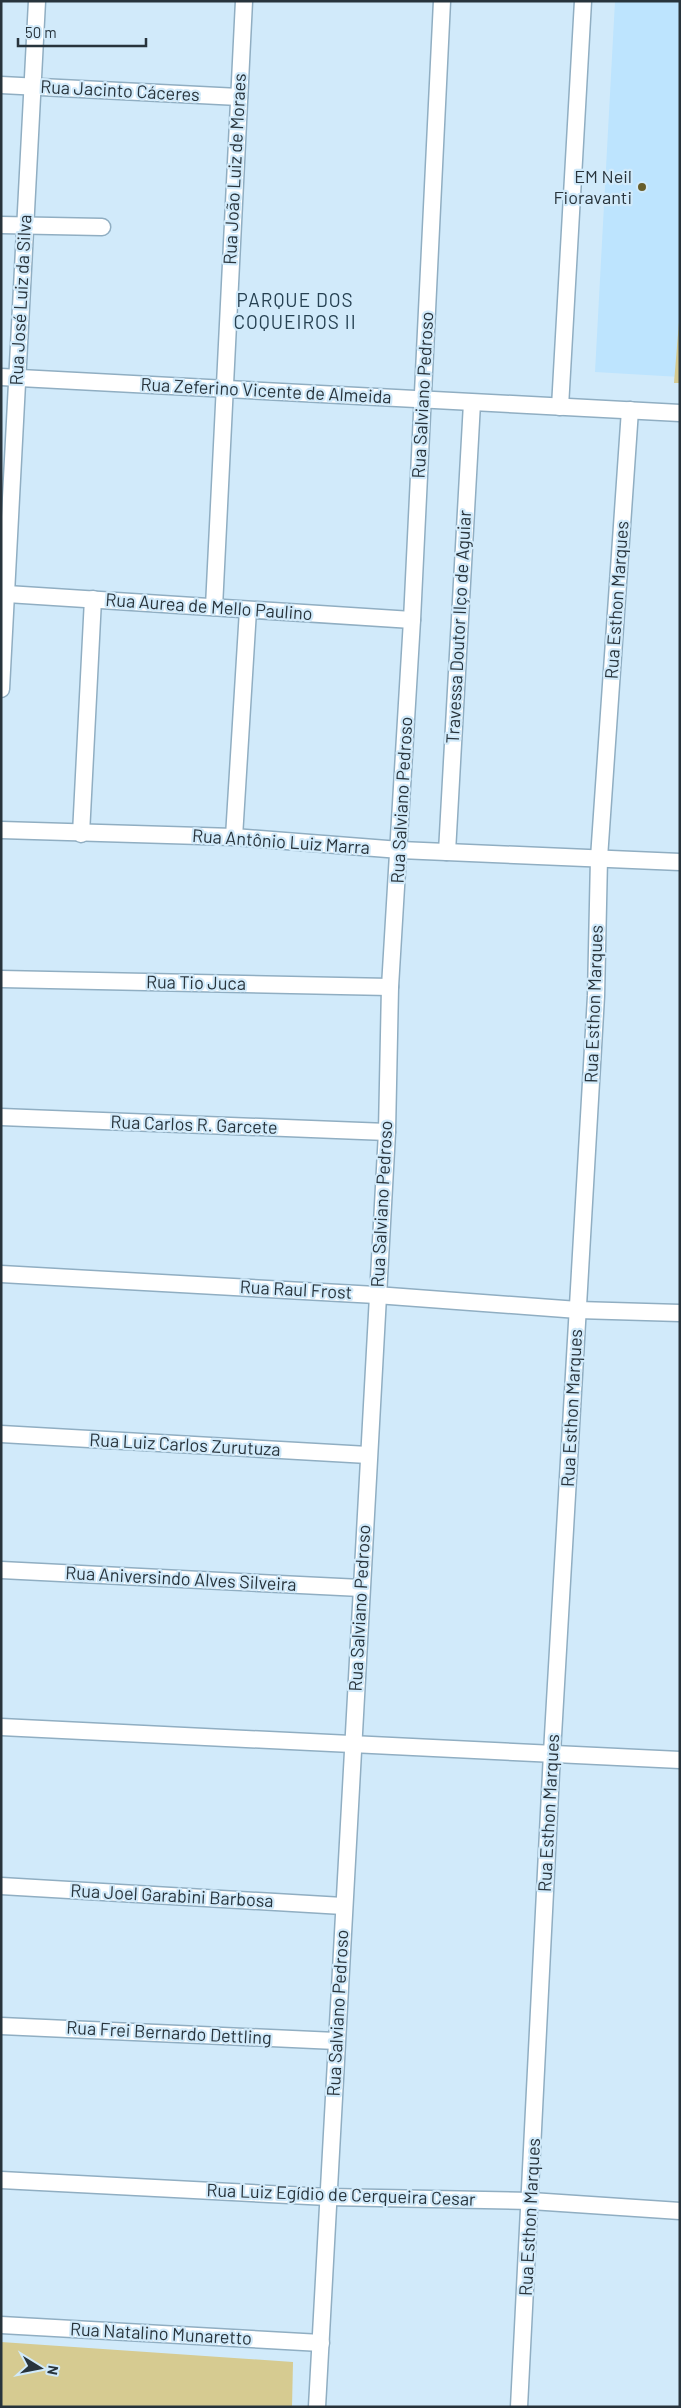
<svg xmlns="http://www.w3.org/2000/svg" width="681" height="2408" font-family="Barlow,sans-serif">
<style>
.built{fill:#bde4fe}
.green{fill:#d6cb91}
.lines{fill:none;stroke-linecap:round;stroke-linejoin:round}
.minor-casing{stroke:#90aec2;stroke-width:19}
.minor{stroke:#fff;stroke-width:16}
.poi-dot{fill:#675d2a;stroke:#d1eafa;stroke-width:2}
.labels{text-anchor:middle;stroke-width:4.5;stroke-linejoin:round;paint-order:stroke}
.street-label{font-size:18px;fill:#28343c;stroke:#d1eafa}
.poi-label{font-size:18px;fill:#28343c;stroke:#d1eafa;text-anchor:end}
.neighbourhood-label{font-size:19px;letter-spacing:1px;fill:#264152;stroke:#d1eafa}
</style>
<rect width="100%" height="100%" fill="#d1eafa"/>
<path class="built" d="M615 1H680V377L595 372Z"/>
<g class="green">
<path d="M679 322H680V383H674Z"/>
<path d="M1 2342 293 2362 292 2407H1Z"/>
</g>
<g class="lines">
<g class="minor-casing">
<g id="minor">
<path d="M1 85 239 97"/>
<path d="M1 225 102 227"/>
<path d="M1 377 680 413"/>
<path d="M560 407 583 1"/>
<path d="M7 594 412 620"/>
<path d="M214 607 244 1"/>
<path d="M1 689 37 1"/>
<path d="M1 830 234 837 400 850 680 862"/>
<path d="M81 834 93 599"/>
<path d="M234 837 248 610"/>
<path d="M447 852 472 403"/>
<path d="M1 979 390 987"/>
<path d="M1 1117 387 1132"/>
<path d="M1 1274 376 1295 578 1310 680 1313"/>
<path d="M1 1434 368 1455"/>
<path d="M1 1570 361 1588"/>
<path d="M1 1727 680 1760"/>
<path d="M1 1886 343 1906"/>
<path d="M1 2026 336 2041"/>
<path d="M1 2180 328 2197 531 2201 680 2211"/>
<path d="M1 2325 321 2343"/>
<path d="M317 2407 387 1132 390 987 412 620 442 1"/>
<path d="M519 2407 552 1753 596 996 599 858 630 410"/>
</g>
</g>
<use href="#minor" class="minor"/>
</g>
<circle class="poi-dot" cx="642" cy="187" r="5"/>
<g class="labels">
<g class="street-label">
<text transform="translate(120 91) rotate(3)" y="6">Rua Jacinto Cáceres</text>
<text transform="translate(235 169) rotate(-87)" y="6">Rua João Luiz de Moraes</text>
<text transform="translate(21 300) rotate(-87)" y="6">Rua José Luiz da Silva</text>
<text transform="translate(266 391) rotate(3)" y="6">Rua Zeferino Vicente de Almeida</text>
<text transform="translate(423 395) rotate(-87)" y="6">Rua Salviano Pedroso</text>
<text transform="translate(617 600) rotate(-86)" y="6">Rua Esthon Marques</text>
<text transform="translate(209 607) rotate(4)" y="6">Rua Aurea de Mello Paulino</text>
<text transform="translate(459 627) rotate(-87)" y="6">Travessa Doutor Ilço de Aguiar</text>
<text transform="translate(402 800) rotate(-87)" y="6">Rua Salviano Pedroso</text>
<text transform="translate(281 842) rotate(4)" y="6">Rua Antônio Luiz Marra</text>
<text transform="translate(196 983) rotate(1)" y="6">Rua Tio Juca</text>
<text transform="translate(594 1004) rotate(-88)" y="6">Rua Esthon Marques</text>
<text transform="translate(194 1125) rotate(2)" y="6">Rua Carlos R. Garcete</text>
<text transform="translate(382 1204) rotate(-87)" y="6">Rua Salviano Pedroso</text>
<text transform="translate(296 1290) rotate(3)" y="6">Rua Raul Frost</text>
<text transform="translate(572 1408) rotate(-87)" y="6">Rua Esthon Marques</text>
<text transform="translate(185 1445) rotate(3)" y="6">Rua Luiz Carlos Zurutuza</text>
<text transform="translate(181 1579) rotate(3)" y="6">Rua Aniversindo Alves Silveira</text>
<text transform="translate(360 1608) rotate(-87)" y="6">Rua Salviano Pedroso</text>
<text transform="translate(549 1813) rotate(-87)" y="6">Rua Esthon Marques</text>
<text transform="translate(172 1896) rotate(3)" y="6">Rua Joel Garabini Barbosa</text>
<text transform="translate(338 2013) rotate(-87)" y="6">Rua Salviano Pedroso</text>
<text transform="translate(169 2033) rotate(3)" y="6">Rua Frei Bernardo Dettling</text>
<text transform="translate(341 2195) rotate(2)" y="6">Rua Luiz Egídio de Cerqueira Cesar</text>
<text transform="translate(530 2217) rotate(-87)" y="6">Rua Esthon Marques</text>
<text transform="translate(161 2334) rotate(3)" y="6">Rua Natalino Munaretto</text>
</g>
<g class="poi-label">
<text x="632" y="183">EM Neil<tspan x="632" dy="21">Fioravanti</tspan></text>
</g>
<g class="neighbourhood-label">
<text x="295" y="307">PARQUE DOS<tspan x="295" dy="22">COQUEIROS II</tspan></text>
</g>
</g>
<rect width="681" height="2408" fill="none" stroke="#28343c" stroke-width="5"/>
<g transform="translate(40 2368) rotate(100)" stroke="#d1eafa" stroke-width="4" paint-order="stroke">
<path d="M0-4L9 19L0 12L-9 19Z" fill="#28343c"/>
<text y="-8" font-size="14" font-weight="bold" text-anchor="middle" fill="#28343c">N</text>
</g>
<path d="M18 38v8h128v-8" fill="none" stroke="#28343c" stroke-width="2.5"/>
<text x="25" y="38" font-size="15" fill="#28343c" stroke="#d1eafa" stroke-width="4" paint-order="stroke">50 m</text>
</svg>
